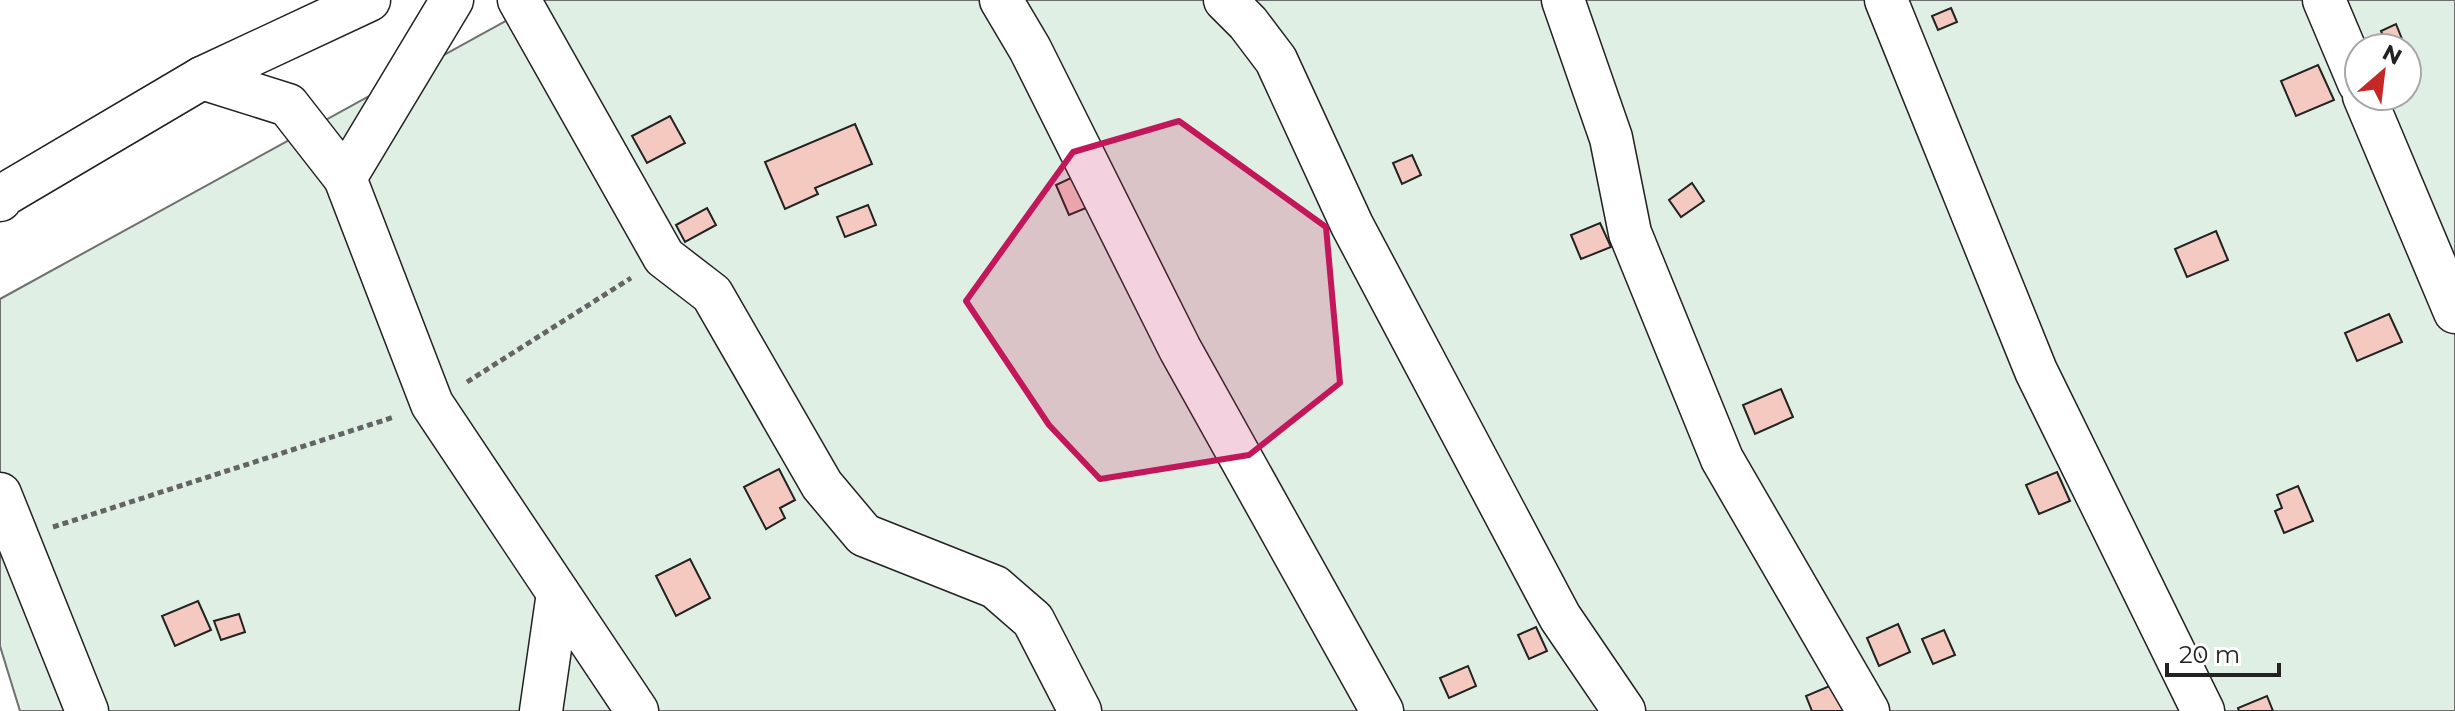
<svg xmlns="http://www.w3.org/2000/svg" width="2455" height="711" font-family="Montserrat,sans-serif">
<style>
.green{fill:#e0efe3;stroke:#6f6f6f;stroke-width:2;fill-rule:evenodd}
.building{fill:#f3c9c0;stroke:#222;stroke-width:2}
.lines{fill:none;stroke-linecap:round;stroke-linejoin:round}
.minor-casing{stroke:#222;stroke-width:45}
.path{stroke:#646464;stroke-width:5;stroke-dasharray:6 4;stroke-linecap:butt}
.minor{stroke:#fff;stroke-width:42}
.marked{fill:#c2185b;fill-opacity:0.2;stroke:#c2185b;stroke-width:6;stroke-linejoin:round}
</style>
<rect width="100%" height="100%" fill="#fff"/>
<path class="green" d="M544 0H2455V711H20L0 646V299ZM2359 48H2407V96H2359Z"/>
<g class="building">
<path d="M1951 8 1957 22 1938 30 1932 16Z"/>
<path d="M2396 24 2404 44 2388 48 2381 31Z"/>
<path d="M2318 65 2334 100 2296 116 2281 81Z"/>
<path d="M670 116 685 143 647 163 632 136Z"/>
<path d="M855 124 872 164 815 188 818 194 785 209 765 162Z"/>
<path d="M1412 155 1421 175 1402 184 1393 163Z"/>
<path d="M1073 177 1086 208 1069 215 1056 185Z"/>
<path d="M1692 183 1704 201 1681 217 1669 200Z"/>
<path d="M868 205 876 225 845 237 837 217Z"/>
<path d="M707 208 716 225 685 242 676 225Z"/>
<path d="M1600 223 1611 247 1581 259 1571 235Z"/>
<path d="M2216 231 2228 260 2187 277 2175 249Z"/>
<path d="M2389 314 2402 342 2357 361 2345 333Z"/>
<path d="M1781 389 1793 417 1755 434 1743 405Z"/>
<path d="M779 469 795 500 780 508 785 518 766 529 744 487Z"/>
<path d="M2057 472 2070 501 2039 514 2026 485Z"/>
<path d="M2298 486 2313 521 2284 533 2275 511 2282 508 2277 495Z"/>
<path d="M690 559 710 598 676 616 656 576Z"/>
<path d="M198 601 211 630 175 646 162 616Z"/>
<path d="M239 614 245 632 221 640 214 621Z"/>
<path d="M1898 624 1910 652 1879 666 1867 638Z"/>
<path d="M1536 627 1547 651 1529 659 1518 635Z"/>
<path d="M1944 630 1955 655 1933 664 1922 639Z"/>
<path d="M1468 666 1476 686 1449 698 1440 678Z"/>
<path d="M1832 685 1844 711H1812L1806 696Z"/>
<path d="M2267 696 2273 711H2239L2238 708Z"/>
</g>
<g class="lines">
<g class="minor-casing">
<g id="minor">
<path d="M519 0 664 257 712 294 822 485 864 535 995 587 1033 620 1080 711"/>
<path d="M1001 0 1030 49 1180 349 1382 711"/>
<path d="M1225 0 1248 23 1276 60 1352 225 1560 617 1624 711"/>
<path d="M1563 0 1611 138 1630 233 1722 459 1868 711"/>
<path d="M1886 0 2036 371 2203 711"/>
<path d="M2324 0 2359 83"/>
<path d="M202 78 288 105 345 178 452 0"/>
<path d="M2364 96 2455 312"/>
<path d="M345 178 432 404 637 711"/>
<path d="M0 200 2 196 202 78 369 0"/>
<path d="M0 494 87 711"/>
<path d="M541 711 558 593"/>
</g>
</g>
<g class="path">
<path d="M467 382 631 278"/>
<path d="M53 527 394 417"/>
</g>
<use href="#minor" class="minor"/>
</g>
<path class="marked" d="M1179 121 1326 227 1340 383 1249 455 1100 479 1049 425 966 301 1073 152Z"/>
<g transform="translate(2383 72) rotate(28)"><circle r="38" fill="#ffffff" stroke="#a7a7a7" stroke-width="2"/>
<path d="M0-6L14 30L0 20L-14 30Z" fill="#c62828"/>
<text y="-12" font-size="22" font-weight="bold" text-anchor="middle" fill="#222222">N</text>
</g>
<path d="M2167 663v12h112v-12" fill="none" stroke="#222222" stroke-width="4"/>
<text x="2179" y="663" font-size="24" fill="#222222" stroke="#ffffff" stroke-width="6" paint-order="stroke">20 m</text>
</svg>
